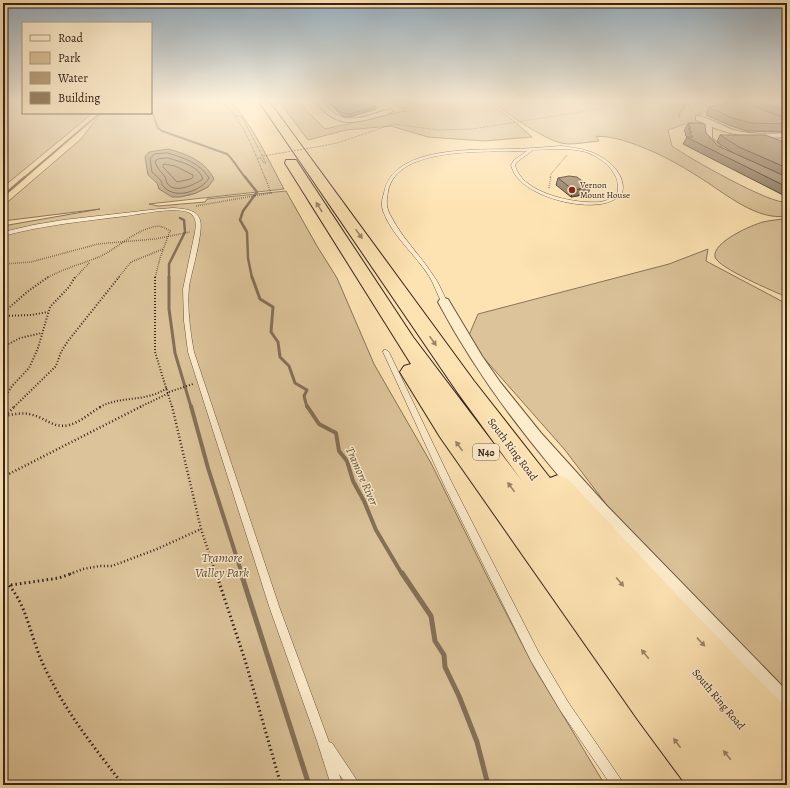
<svg xmlns="http://www.w3.org/2000/svg" width="790" height="788" font-family="Alegreya,serif">
<style>
.green{fill:#dcc399;stroke:#88745b;fill-rule:evenodd}
.water{fill:#b9a27f;stroke:#847058}
.lines{fill:none;stroke-linecap:round;stroke-linejoin:round}
.shore{stroke:#76634e;stroke-width:1}
.stream-far4{stroke:#847058;stroke-width:2}
.stream-far3{stroke:#847058;stroke-width:2.5}
.stream-far2{stroke:#847058;stroke-width:3}
.stream-far1{stroke:#847058;stroke-width:4}
.stream{stroke:#847058;stroke-width:5}
.lane-casing{stroke:#665442;stroke-width:1}
.street-casing{stroke:#665442;stroke-width:2}
.highway-casing{stroke:#34241d;stroke-width:2}
.path-far4{stroke:#34241d;stroke-width:1;stroke-dasharray:0.5 1;stroke-linecap:butt}
.path-far3{stroke:#34241d;stroke-width:1.5;stroke-dasharray:0.5 1.5;stroke-linecap:butt}
.path-far2{stroke:#34241d;stroke-width:2;stroke-dasharray:1 2;stroke-linecap:butt}
.path-far1{stroke:#34241d;stroke-width:2.5;stroke-dasharray:1 2.5;stroke-linecap:butt}
.path{stroke:#34241d;stroke-width:3;stroke-dasharray:1.5 3;stroke-linecap:butt}
.lane{fill:#feedcd;fill-rule:evenodd}
.street{fill:#feedcd;fill-rule:evenodd}
.highway{fill:#fee3b2;fill-rule:evenodd}
.path-bridge{stroke:#34241d;stroke-width:1;stroke-dasharray:0.5 1;stroke-linecap:butt}
.wall{fill:#87745b;stroke:#34241d}
.shaded-wall{fill:#6e5e4a;stroke:#34241d}
.building{fill:#9d876a;stroke:#34241d}
.oneway{fill:#998468}
.poi-dot{fill:#8f2418;stroke:#feedcd;stroke-width:1.5}
.labels{text-anchor:middle;stroke-width:3;stroke-linejoin:round;paint-order:stroke}
.far-poi-label{font-size:9px;fill:#34241d;stroke:#feedcd;text-anchor:start}
.shield{fill:#feedcd;stroke:#716052;stroke-width:1}
.shield-label{font-size:10px;font-weight:bold;fill:#34241d}
.street-label{font-size:11px;fill:#34241d;stroke:#feedcd}
.water-label{font-size:12px;font-style:italic;fill:#63503f;stroke:#feedcd}
.near-park-label{font-size:13px;font-style:italic;fill:#5e4c3c;stroke:#feedcd}
</style>
<rect width="100%" height="100%" fill="#fee3b2"/>
<filter id="stains"><feTurbulence type="fractalNoise" baseFrequency=".005" numOctaves="4"/><feColorMatrix values="0 0 0 0 .2 0 0 0 0 .09 0 0 0 0 .02 0 0 0 .5 -.17"/></filter>
<radialGradient id="worn" r=".72"><stop offset=".6" stop-color="#630" stop-opacity="0"/><stop offset="1" stop-color="#630" stop-opacity=".3"/></radialGradient>
<g class="green">
<path d="M3 100H23V113H93L3 187Z"/>
<path d="M151 100H229C250 120 270 163 284 189L149 204 158 206 205 202 207 199 286 191 317 246 337 278 374 364 431 463 489 580 535 669 605 785H3V226L100 209 3 221V206L81 139 101 113H151ZM158 183 208 187C185 199 182 198 159 189Z"/>
<path d="M278 100H296L325 129 405 111 390 100H484L514 121 532 137 484 141 428 137 391 126 346 130 308 140Z"/>
<path d="M489 100H688L678 115 680 118 679 116 689 100H722L721 102 695 117 703 121 702 125 688 122V123L668 130 672 146C687 157 773 206 787 202V216C757 221 726 194 702 179 691 172 680 165 668 159 651 150 627 140 608 137 604 136 600 137 596 136L599 141C589 142 578 144 568 144 548 144 506 112 489 100Z"/>
<path d="M787 218V297C775 292 718 268 715 257 712 242 752 225 763 222 771 220 779 220 787 218Z"/>
<path d="M708 249 706 261 787 304V692L634 541 565 450 482 356 469 335 478 314 669 264Z"/>
</g>
<path class="water" d="M168 149C187 154 205 161 214 179L208 187 196 193 180 197H172L159 189 157 183 148 175 145 157 149 152Z"/>
<g class="lines">
<g class="shore">
<path d="M168 153C184 158 200 163 209 178 201 191 176 200 164 187 161 184 163 185 161 181 159 178 155 175 152 172L150 158 155 154Z"/>
<path d="M168 158C181 162 198 165 203 179 195 184 175 195 167 183 165 180 167 180 165 177 161 171 157 169 155 161L158 159Z"/>
<path d="M164 164 175 166 193 175V177L191 179 177 182 163 167Z"/>
</g>
<g class="stream-far4">
<path d="M151 109 158 128 162 131 227 154C235 161 238 170 246 178"/>
<path d="M24 178 100 113"/>
</g>
<g class="stream-far3">
<path d="M245 177 257 192 243 211 240 220 247 232 248 258 252 278"/>
<path d="M3 196 25 177"/>
<path d="M169 278V264L185 232 184 220 180 218"/>
</g>
<g class="stream-far2">
<path d="M169 277V309L175 353 191 407"/>
<path d="M252 277 260 299 273 307 271 332 278 342 280 357 289 366 295 383 307 390 304 396 307 407"/>
</g>
<g class="stream-far1">
<path d="M191 406 208 468 242 574"/>
<path d="M307 406 319 424 336 433 339 451 347 461 353 481 364 501 376 530 402 574"/>
</g>
<g class="stream">
<path d="M241 573 309 785"/>
<path d="M402 573 431 616 435 641 444 655 445 667 459 696 477 742 488 785"/>
</g>
<g class="lane-casing">
<g id="lane">
<path d="M561 146C570 147 579 148 588 151 606 156 630 176 621 196 614 200 608 203 601 204 576 208 532 197 516 176 514 173 512 169 511 165L514 160 527 151C492 153 396 144 388 192 386 203 386 208 392 218 403 239 420 255 433 275 439 283 443 293 447 302L446 303H442C437 294 434 284 429 276 415 254 392 236 383 211 381 205 382 199 384 193 392 146 473 150 509 149 526 149 543 147 561 146ZM561 149C569 149 578 150 586 152 603 158 623 175 617 194 612 198 606 201 600 202 577 204 532 195 519 174 517 171 516 168 515 165L517 162 533 150Z"/>
<path d="M174 208C183 209 197 209 200 220 204 231 191 273 189 287 187 308 190 331 194 352L280 609 329 742 332 743 360 785H347L339 774 343 785H331L317 741 270 609 188 352 184 321 183 289 195 232C196 225 197 218 190 213 177 206 141 214 126 216 85 221 44 225 3 236V232L33 225 63 220 159 209Z"/>
<path d="M384 350H386L389 352 451 481 539 653 568 702 622 781 624 785H611L560 710 531 661 445 487 383 352Z"/>
</g>
</g>
<g class="street-casing">
<g id="street">
<path d="M314 100H321C326 105 331 112 337 115 352 124 375 113 390 109L393 111C389 115 380 116 373 118 344 126 333 123 314 100Z"/>
<path d="M696 116C705 115 724 127 734 130 751 135 769 134 787 133V137C760 139 737 137 712 127V138L723 149 719 151H716L704 139 703 129 706 124 696 120Z"/>
<path d="M444 298 448 299 482 356 500 382 541 433 607 506 787 691V718L779 715C728 660 675 605 624 550 553 472 488 396 438 302L440 299Z"/>
</g>
</g>
<g class="highway-casing">
<path id="highway" d="M258 100H268L474 381 550 478 558 475 567 478 677 595 787 709V785H728L727 783 728 785H686L638 720 440 437 400 372 404 366 411 364 285 163 286 160H296L413 337 522 481 458 393Z"/>
</g>
<g class="path-far4">
<path d="M221 100C243 121 254 150 265 178"/>
<path d="M3 112V114"/>
<path d="M692 112 688 106 694 100"/>
<path d="M236 116 242 117 266 163H264L261 158H258"/>
<path d="M322 146 337 143 393 124 439 130 472 129 593 110 600 108 611 100"/>
<path d="M550 178 551 174 567 155"/>
</g>
<g class="path-far3">
<path d="M549 188 551 177"/>
<path d="M196 206 271 193 265 177"/>
<path d="M3 264 31 262 98 244 155 239 190 232"/>
<path d="M47 278C64 268 83 264 101 256 119 247 133 232 153 227 159 225 164 227 170 231L160 258 155 278"/>
<path d="M75 278 90 262"/>
<path d="M118 278 131 262 163 249"/>
</g>
<g class="path-far2">
<path d="M155 277V352L172 407"/>
<path d="M3 313 27 292 48 277"/>
<path d="M3 316 31 315 48 312"/>
<path d="M3 347 20 338 42 333"/>
<path d="M169 392 193 384"/>
<path d="M3 400 12 386 29 368 38 348 50 307 69 287 75 277"/>
<path d="M14 407 56 366 61 352 68 341 119 277"/>
<path d="M100 407C122 395 145 403 167 388"/>
<path d="M140 407 169 393"/>
</g>
<g class="path-far1">
<path d="M172 406 201 529 216 574"/>
<path d="M5 416C14 414 24 412 33 415 45 418 55 429 69 425 81 422 91 412 102 406"/>
<path d="M3 418 15 406"/>
<path d="M3 477 142 406"/>
<path d="M70 574 83 569 100 566H112L157 549 201 529"/>
</g>
<g class="path">
<path d="M216 573 245 660 281 785"/>
<path d="M3 579C23 598 27 621 36 646 40 659 46 671 52 682 71 719 98 752 123 785"/>
<path d="M11 585 59 578 73 573"/>
</g>
<use href="#lane" class="lane"/>
<use href="#street" class="street"/>
<use href="#highway" class="highway"/>
<path class="path-bridge" d="M263 156 322 146"/>
</g>
<g class="wall">
<path d="M726 100H738L740 101 741 100H787V132L747 131 728 125 706 115 709 107 724 104Z"/>
<path d="M330 102 376 106V109L350 117H345L341 115 331 105Z"/>
<path d="M689 123 706 133 718 146 735 154 717 142 720 135 787 143V197L683 144 687 137 685 135 686 133 684 131 687 125H688Z"/>
<path d="M558 178 590 187 588 194 571 197 556 185Z"/>
</g>
<g class="shaded-wall">
<path d="M376 106V109L350 117 349 114Z"/>
<path d="M590 187 588 194 571 197 573 190Z"/>
</g>
<g class="building">
<path d="M335 100H369L376 106 349 114 345 113 340 112 330 102Z"/>
<path d="M730 100H738L787 119V124L751 123 732 118 709 107 728 103 725 102 731 101Z"/>
<path d="M757 100H787V111Z"/>
<path d="M689 123H702L705 125 706 133 718 146 787 177V187L686 137H693L689 132H692L688 129 691 128 687 125H690Z"/>
<path d="M720 135H765L787 143V168L739 147Z"/>
<path d="M569 176 577 177 590 187 573 190 558 178Z"/>
</g>
<defs><path id="oneway-solid" d="M-6-.8H1V-3.2L6.5 0L1 3.2V.8H-6Z"/></defs>
<g class="oneway">
<use href="#oneway-solid" transform="translate(319 207) rotate(-122)"/>
<use href="#oneway-solid" transform="translate(359 234) rotate(55)"/>
<use href="#oneway-solid" transform="translate(433 341) rotate(55)"/>
<use href="#oneway-solid" transform="translate(459 446) rotate(-126)"/>
<use href="#oneway-solid" transform="translate(511 487) rotate(-126)"/>
<use href="#oneway-solid" transform="translate(620 582) rotate(50)"/>
<use href="#oneway-solid" transform="translate(701 642) rotate(47)"/>
<use href="#oneway-solid" transform="translate(645 654) rotate(-129)"/>
<use href="#oneway-solid" transform="translate(677 743) rotate(-127)"/>
<use href="#oneway-solid" transform="translate(727 755) rotate(-129)"/>
</g>
<linearGradient id="sky" x2="0" y2="1"><stop stop-color="#95adbe"/><stop offset="0.48" stop-color="#fff2dc"/><stop offset="1" stop-color="#fff2dc" stop-opacity="0"/></linearGradient>
<rect width="790" height="210" fill="url(#sky)"/>
<circle class="poi-dot" cx="572" cy="190" r="4"/>
<g class="labels">
<g class="far-poi-label">
<text x="580" y="188">Vernon<tspan x="580" dy="10">Mount House</tspan></text>
</g>
<rect class="shield" x="473" y="444" width="26" height="16" rx="3"/>
<g class="shield-label">
<text x="486" y="456">N40</text>
</g>
<g class="street-label">
<text transform="translate(513 449) rotate(53)" y="4">South Ring Road</text>
<text transform="translate(719 699) rotate(50)" y="4">South Ring Road</text>
</g>
<g class="water-label">
<text transform="translate(362 476) rotate(66)" y="4">Tramore River</text>
</g>
<g class="near-park-label">
<text x="222" y="562">Tramore<tspan x="222" dy="15">Valley Park</tspan></text>
</g>
</g>
<rect width="790" height="788" fill="none" stroke="#fee3b2" stroke-width="16"/>
<rect x="4" y="4" width="782" height="780" fill="none" stroke="#34241d" stroke-width="2"/>
<rect x="8" y="8" width="774" height="772" fill="none" stroke="#34241d"/>
<rect x="22" y="22" width="130" height="92" fill="#feedcd" stroke="#ad9d87"/>
<rect x="30" y="35" width="20" height="6" fill="#feedcd" stroke="#ad9d87"/>
<text x="58" y="42" font-size="12" fill="#34241d">Road</text>
<rect x="30" y="52" width="20" height="12" fill="#dcc399" stroke="#ad9d87"/>
<text x="58" y="62" font-size="12" fill="#34241d">Park</text>
<rect x="30" y="72" width="20" height="12" fill="#b9a27f" stroke="#ad9d87"/>
<text x="58" y="82" font-size="12" fill="#34241d">Water</text>
<rect x="30" y="92" width="20" height="12" fill="#9d876a" stroke="#ad9d87"/>
<text x="58" y="102" font-size="12" fill="#34241d">Building</text>
<rect width="100%" height="100%" filter="url(#stains)"/>
<rect width="100%" height="100%" fill="url(#worn)"/>
</svg>
